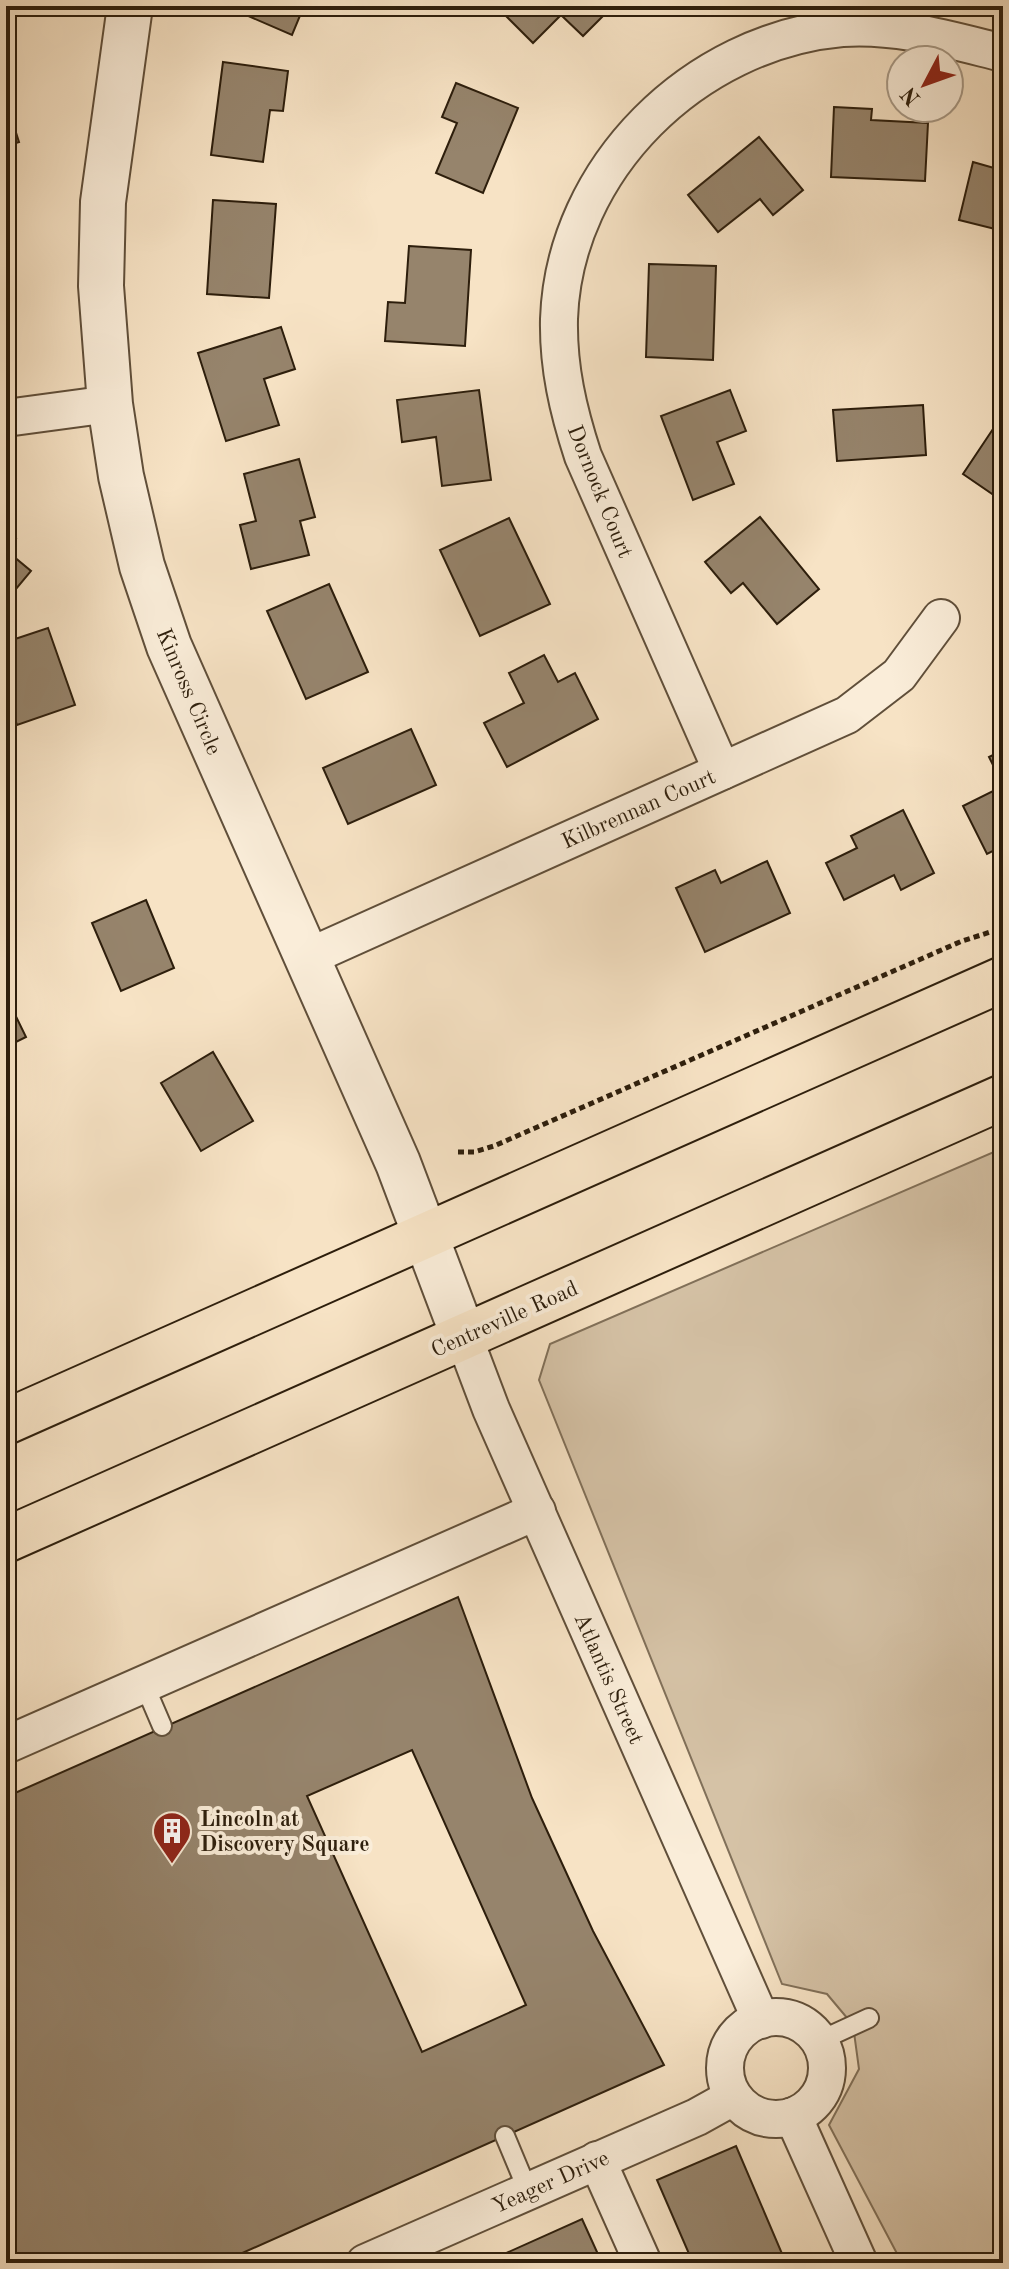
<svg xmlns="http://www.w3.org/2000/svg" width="1009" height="2269" font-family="'Old Standard TT',serif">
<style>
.green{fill:#d5c2a6;stroke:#817059;stroke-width:2}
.building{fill:#96846c;stroke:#2d1e0c;stroke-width:2;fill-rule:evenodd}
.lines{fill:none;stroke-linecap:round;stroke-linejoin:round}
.service-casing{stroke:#604f3a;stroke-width:22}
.minor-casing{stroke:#604f3a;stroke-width:40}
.tertiary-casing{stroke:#604f3a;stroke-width:48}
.primary-casing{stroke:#2d1e0c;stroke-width:48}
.path{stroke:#2d1e0c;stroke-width:5;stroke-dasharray:6 4;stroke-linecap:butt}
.service{stroke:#faedd9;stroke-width:18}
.minor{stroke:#faedd9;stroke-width:36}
.tertiary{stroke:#faedd9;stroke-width:44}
.primary{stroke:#f7e3c5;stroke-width:44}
.labels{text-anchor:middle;stroke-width:8;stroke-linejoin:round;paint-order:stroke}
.street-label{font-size:22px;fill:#2d1e0c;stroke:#faedd9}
.poi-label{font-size:22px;font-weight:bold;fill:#2d1e0c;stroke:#faedd9;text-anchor:start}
</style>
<rect width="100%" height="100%" fill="#f7e3c5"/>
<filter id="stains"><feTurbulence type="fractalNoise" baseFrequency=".0025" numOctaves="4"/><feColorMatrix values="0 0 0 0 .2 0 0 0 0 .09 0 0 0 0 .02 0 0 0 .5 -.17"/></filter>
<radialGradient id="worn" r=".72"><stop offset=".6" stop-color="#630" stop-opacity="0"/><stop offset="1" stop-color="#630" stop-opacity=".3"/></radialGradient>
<path class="green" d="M1003 1148V2263H902L829 2125 859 2069 853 2025 827 1994 782 1984 539 1380 550 1344Z"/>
<g class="building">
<path d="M250 6H304L292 35 246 15Z"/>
<path d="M496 6H610L612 7 583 36 561 15 533 43Z"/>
<path d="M223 62 288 71 283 111 270 110 263 162 211 155Z"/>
<path d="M456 83 518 108 483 193 436 173 457 123 442 117Z"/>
<path d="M6 101 19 142 6 146Z"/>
<path d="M834 107 872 109 871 120 928 123 925 181 831 177Z"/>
<path d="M759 137 803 190 773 215 760 199 718 232 688 195Z"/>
<path d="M973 162 1001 170 1003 162V231L959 220Z"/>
<path d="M213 200 276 204 269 298 207 294Z"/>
<path d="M409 246 471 250 465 346 385 341 388 302 405 303Z"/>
<path d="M649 264 716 266 713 360 646 357Z"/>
<path d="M281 327 295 369 264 379 279 425 226 441 198 353Z"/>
<path d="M479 390 491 480 442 486 436 437 402 442 397 400Z"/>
<path d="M730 390 746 431 717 442 734 484 693 500 661 416Z"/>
<path d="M923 405 926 455 837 461 833 410Z"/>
<path d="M1003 414V496L1001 500 963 474Z"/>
<path d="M299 459 315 517 300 521 309 555 251 569 240 525 256 521 244 474Z"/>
<path d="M760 517 819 589 777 624 743 583 731 593 705 562Z"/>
<path d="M509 518 550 604 480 636 440 550Z"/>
<path d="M6 531 16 539 7 551 31 571 6 601Z"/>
<path d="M329 584 368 672 306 699 267 611Z"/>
<path d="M48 628 75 705 17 725 6 693V642Z"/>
<path d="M544 655 558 682 575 673 598 719 507 767 484 723 524 703 509 673Z"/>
<path d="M411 729 436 785 348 824 323 768Z"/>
<path d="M1003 750V785L989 757Z"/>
<path d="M1003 786V846L987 854 963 806Z"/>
<path d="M903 810 934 873 901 890 894 875 844 900 826 863 857 848 851 836Z"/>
<path d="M767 861 790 913 705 952 676 888 715 870 721 883Z"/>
<path d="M146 900 174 968 121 991 92 923Z"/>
<path d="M6 996 26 1037 6 1047Z"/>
<path d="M213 1052 253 1121 201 1151 161 1083Z"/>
<path d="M458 1597 532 1798 593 1931 664 2065 220 2263H6V1797ZM412 1750 526 2005 422 2052 307 1796Z"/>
<path d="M736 2146 786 2263H693L657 2180Z"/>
<path d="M582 2219 602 2263H484Z"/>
</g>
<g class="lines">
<g class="service-casing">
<g id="service">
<path d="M144 1684 162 1726"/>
<path d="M819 2041 869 2018"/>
<path d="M505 2136 528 2191"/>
</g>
</g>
<g class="minor-casing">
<g id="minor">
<path d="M6 418 110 404"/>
<path d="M722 771 583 456C568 410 558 367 559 319 564 168 695 41 842 28 897 24 950 40 1003 53"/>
<path d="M306 958 847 715 899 675 941 618"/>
<path d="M463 1335 491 1409 761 2020"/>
<path d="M6 1745 537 1511"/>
<circle cx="776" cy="2068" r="51"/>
<path d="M793 2116 859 2263"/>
<path d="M597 2160 643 2263"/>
<path d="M365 2263 697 2117 733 2097"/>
</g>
</g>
<g class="tertiary-casing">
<path id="tertiary" d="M130 6 103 202 101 286 110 404 121 476 142 566 169 646 398 1163 463 1335"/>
</g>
<g class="primary-casing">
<g id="primary">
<path d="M6 1422 1003 979"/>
<path d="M6 1540 1003 1097"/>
</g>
</g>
<path class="path" d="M458 1152H474L494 1146 962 941 1003 928"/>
<use href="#service" class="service"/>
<use href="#minor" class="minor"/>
<use href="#tertiary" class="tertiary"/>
<use href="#primary" class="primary"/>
</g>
<defs>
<g id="building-pin" transform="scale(2)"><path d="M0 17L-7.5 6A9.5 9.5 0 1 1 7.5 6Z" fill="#8f2418" stroke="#faedd9"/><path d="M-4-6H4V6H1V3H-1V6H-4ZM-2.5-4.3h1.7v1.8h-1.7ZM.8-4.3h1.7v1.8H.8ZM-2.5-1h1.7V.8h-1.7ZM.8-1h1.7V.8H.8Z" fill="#fff"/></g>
</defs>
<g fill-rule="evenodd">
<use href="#building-pin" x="172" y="1831"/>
</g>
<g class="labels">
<g class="street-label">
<text transform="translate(601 491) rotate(68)" y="8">Dornock Court</text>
<text transform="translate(190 691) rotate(67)" y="8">Kinross Circle</text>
<text transform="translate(638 808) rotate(-24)" y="8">Kilbrennan Court</text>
<text transform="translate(504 1318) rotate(-24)" y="8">Centreville Road</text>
<text transform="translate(610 1678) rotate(66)" y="8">Atlantis Street</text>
<text transform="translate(550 2181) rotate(-24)" y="8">Yeager Drive</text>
</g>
<g class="poi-label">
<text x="200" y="1826">Lincoln at<tspan x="200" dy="25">Discovery Square</tspan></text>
</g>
</g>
<rect width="1009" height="2269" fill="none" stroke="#f7e3c5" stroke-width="32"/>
<rect x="8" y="8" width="993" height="2253" fill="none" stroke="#2d1e0c" stroke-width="4"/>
<rect x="16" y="16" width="977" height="2237" fill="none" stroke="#2d1e0c" stroke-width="2"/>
<g transform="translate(925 84) rotate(229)"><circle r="38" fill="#faedd9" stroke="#a89a87" stroke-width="2"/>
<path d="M0-6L14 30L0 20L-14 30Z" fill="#8f2418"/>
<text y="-12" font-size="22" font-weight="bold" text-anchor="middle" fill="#2d1e0c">N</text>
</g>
<rect width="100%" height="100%" filter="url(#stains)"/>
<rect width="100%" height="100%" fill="url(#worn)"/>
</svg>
